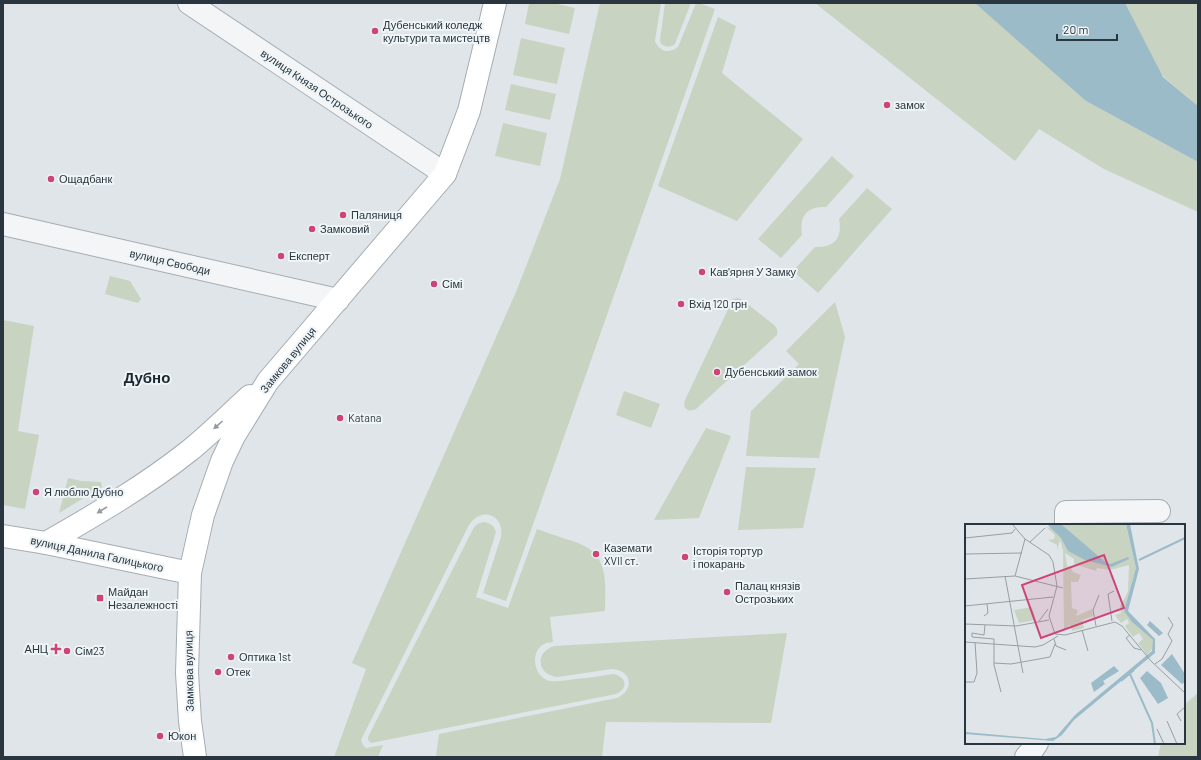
<svg xmlns="http://www.w3.org/2000/svg" width="1201" height="760" font-family="Barlow,sans-serif">
<style>
.green{fill:#c9d3c1}
.water{fill:#9bbbc9}
.lines{fill:none;stroke-linecap:round;stroke-linejoin:round}
.street-casing{stroke:#a5adb3;stroke-width:24}
.secondary-casing{stroke:#a5adb3;stroke-width:24}
.street{stroke:#f3f5f7;stroke-width:22}
.secondary{stroke:#fff;stroke-width:22}
.oneway{fill:#949aa0}
.poi-dot{fill:#cd4576;stroke:#eff4f6;stroke-width:1.5}
.labels{text-anchor:middle;stroke-width:4;stroke-linejoin:round;paint-order:stroke}
.poi-label{font-size:11px;fill:#293640;stroke:#eff4f6;text-anchor:start}
.street-label{font-size:11px;fill:#293640;stroke:#eff4f6}
.district-label{font-size:15px;font-weight:bold;fill:#1b2731;stroke:#eff4f6}
.inset-river{fill:none;stroke:#9bbbc9;stroke-width:2}
.inset-road{fill:none;stroke:#979fa5;stroke-width:1}
.view{fill:#cd4576;fill-opacity:0.15;stroke:#cd4576;stroke-width:2}
.inset-edge{fill:none;stroke:#293640;stroke-width:2}
</style>
<rect width="100%" height="100%" fill="#e0e5e9"/>
<g class="green">
<path d="M529 3H553L575 8 569 34 525 24Z"/>
<path d="M600 3H661L655 41C660 52 669 54 678 47L696 3H699L715 9 506 601 483 593 501 537C505 514 481 506 469 525L361 740 363 745 366 748 383 745 378 757H334L366 669 352 663 516 292 560 179Z"/>
<path d="M665 3H691L675 44C670 48 666 47 661 44L660 40Z"/>
<path d="M815 3H1032L1086 101 1198 162V212L1104 169 1039 129 1015 161Z"/>
<path d="M1103 3H1198V106L1164 77Z"/>
<path d="M718 17 736 26 722 73 803 139 737 221 658 186Z"/>
<path d="M521 38 565 48 557 84 513 75Z"/>
<path d="M511 84 556 94 550 120 505 110Z"/>
<path d="M503 123 547 133 540 166 495 156Z"/>
<path d="M832 156 854 176 826 207C807 206 799 216 802 235L781 258 758 239Z"/>
<path d="M867 188 892 209 818 293 793 271 815 247C834 248 843 238 839 219Z"/>
<path d="M110 276 130 281 141 299 138 303 105 294Z"/>
<path d="M737 298 741 299 773 324C777 328 778 330 777 335L696 409C688 413 682 408 685 400L731 303 733 299Z"/>
<path d="M835 302 845 337 819 458 746 456 751 411 799 364 786 351Z"/>
<path d="M3 320 34 326 18 431 39 435 25 509 3 505Z"/>
<path d="M624 391 660 404 651 428 616 415Z"/>
<path d="M706 428 731 436 699 518 654 520Z"/>
<path d="M746 467 816 468 803 528 738 530Z"/>
<path d="M68 478 81 481 101 482 102 486V487L59 513Z"/>
<path d="M484 522C491 523 494 526 496 532L476 597 508 608 537 529C546 532 556 536 566 539 586 545 600 551 604 574 606 586 605 599 605 611L550 617 553 642C550 642 546 643 544 644 529 652 534 678 550 681 558 682 567 680 575 679 588 678 600 676 613 674 626 676 629 688 616 694L371 743C368 740 367 739 369 735L473 529C476 525 478 523 484 522Z"/>
<path d="M787 633 771 723 606 722 602 757H436L439 734 617 698C635 690 632 670 612 669L558 677C537 675 534 653 554 646Z"/>
<path d="M1198 693V757H1158L1161 743H1184V705Z"/>
</g>
<path class="water" d="M975 3H1125L1163 77 1198 106V162L1086 101Z"/>
<g class="lines">
<g class="street-casing">
<g id="street">
<path d="M189 3 445 174"/>
<path d="M3 224 338 300"/>
<path d="M1066 525V512L1159 511"/>
<path d="M1026 757 1033 749 1037 743"/>
</g>
</g>
<g class="secondary-casing">
<g id="secondary">
<path d="M3 536 46 543 190 573"/>
<path d="M46 543C95 515 145 486 189 451 210 434 230 414 250 396"/>
<path d="M195 757 190 721 187 673 190 573 203 515 222 461 234 436 268 381 445 174 469 111 495 3"/>
</g>
</g>
<use href="#street" class="street"/>
<use href="#secondary" class="secondary"/>
</g>
<defs><path id="oneway-solid" d="M-6-.8H1V-3.2L6.5 0L1 3.2V.8H-6Z"/></defs>
<g class="oneway">
<use href="#oneway-solid" transform="translate(218 425) rotate(138)"/>
<use href="#oneway-solid" transform="translate(102 510) rotate(148)"/>
</g>
<g class="poi-dot">
<circle cx="375" cy="31" r="4"/>
<circle cx="887" cy="105" r="4"/>
<circle cx="51" cy="179" r="4"/>
<circle cx="343" cy="215" r="4"/>
<circle cx="312" cy="229" r="4"/>
<circle cx="281" cy="256" r="4"/>
<circle cx="702" cy="272" r="4"/>
<circle cx="434" cy="284" r="4"/>
<circle cx="681" cy="304" r="4"/>
<circle cx="717" cy="372" r="4"/>
<circle cx="340" cy="418" r="4"/>
<circle cx="36" cy="492" r="4"/>
<circle cx="596" cy="554" r="4"/>
<circle cx="685" cy="557" r="4"/>
<circle cx="727" cy="592" r="4"/>
<rect x="96" y="594" width="8" height="8" rx="2"/>
<path d="M54 643h4v4h4v4h-4v4h-4v-4h-4v-4h4z"/>
<circle cx="67" cy="651" r="4"/>
<circle cx="231" cy="657" r="4"/>
<circle cx="218" cy="672" r="4"/>
<circle cx="160" cy="736" r="4"/>
</g>
<g class="labels">
<g class="poi-label">
<text x="383" y="29">Дубенський коледж<tspan x="383" dy="13">культури та мистецтв</tspan></text>
<text x="895" y="109">замок</text>
<text x="59" y="183">Ощадбанк</text>
<text x="351" y="219">Паляниця</text>
<text x="320" y="233">Замковий</text>
<text x="289" y="260">Експерт</text>
<text x="710" y="276">Кав'ярня У Замку</text>
<text x="442" y="288">Сімі</text>
<text x="689" y="308">Вхід 120 грн</text>
<text x="725" y="376">Дубенський замок</text>
<text x="348" y="422">Katana</text>
<text x="44" y="496">Я люблю Дубно</text>
<text x="604" y="552">Каземати<tspan x="604" dy="13">XVII ст.</tspan></text>
<text x="693" y="555">Історія тортур<tspan x="693" dy="13">і покарань</tspan></text>
<text x="735" y="590">Палац князів<tspan x="735" dy="13">Острозьких</tspan></text>
<text x="108" y="596">Майдан<tspan x="108" dy="13">Незалежності</tspan></text>
<text x="48" y="653" text-anchor="end">АНЦ</text>
<text x="75" y="655">Сім23</text>
<text x="239" y="661">Оптика 1st</text>
<text x="226" y="676">Отек</text>
<text x="168" y="740">Юкон</text>
</g>
<g class="street-label">
<text transform="translate(317 89) rotate(34)" y="4">вулиця Князя Острозького</text>
<text transform="translate(170 262) rotate(13)" y="4">вулиця Свободи</text>
<text transform="translate(288 360) rotate(-51)" y="4">Замкова вулиця</text>
<text transform="translate(97 554) rotate(12)" y="4">вулиця Данила Галицького</text>
<text transform="translate(189 671) rotate(-91)" y="4">Замкова вулиця</text>
</g>
<g class="district-label">
<text x="147" y="383">Дубно</text>
</g>
</g>
<g transform="translate(965 524)">
<rect width="220" height="220" fill="#e0e5e9"/>
<path d="M96 0H161L171 44 159 87 167 98 188 116V124L182 131 173 119 178 115 174 109 168 113 160 102 164 99 162 95 156 99 150 91 156 89 155 82 163 68 164 41 145 46 132 44 131 47 109 40V35L100 29 102 42 106 43 108 48 116 51 113 58H106L107 84 113 86 111 92 127 85 128 92 117 96 119 104 107 107 105 101 99 106 98 26 95 16 92 26V21L83 16 89 15 90 11 81 3 100 4ZM67 83 71 96 54 99 49 86Z" fill="#c9d3c1"/>
<path d="M82 0H96L139 37 145 40 163 33 164 35 147 43 120 36 103 27 96 14ZM161 0H165L174 45 163 87 190 115V129L109 196 97 211 88 217 0 210V208L80 215 91 213 110 191 187 127 188 116 167 98 159 87 171 44ZM185 97 198 109 194 112 182 101ZM207 130 220 150V158L217 160 196 141ZM149 142 154 147 138 157 140 160 129 168 126 159ZM182 147 196 159 203 174 193 180 175 154Z" fill="#9bbbc9"/>
<path class="inset-river" d="M174 36 220 14M165 150 187 199 190 220M156 157 169 146"/>
<path class="inset-road" d="M47 0 60 15 84 31 88 38 92 62 84 92 90 110 100 111 150 98 157 102 186 137 220 169M0 14 47 9 50 5M65 18 80 4M0 30 57 29M40 52 58 149M50 52 60 15M0 55 50 52 98 64M0 82 88 73M19 92 23 89 22 80M74 97 83 85M147 97 143 70 149 67M0 100 51 102 84 96M20 101 19 111 7 109V113L29 115V120M131 102 128 86 134 71M117 106 123 127M165 111 161 114 169 124 176 126M89 115 91 122 101 126M0 117V81M0 118 70 123 78 121 93 112M29 120V141L36 168M29 139 46 140 85 133 90 120M190 140 197 135 207 117 203 110 208 101 203 93M0 158H9L12 149 10 118M202 197 212 220M216 197 212 190 220 183M192 205 199 220"/>
<path class="view" d="M139 31 159 84 76 114 57 61Z"/>
<rect width="220" height="220" class="inset-edge"/>
</g>
<rect width="1201" height="760" fill="none" stroke="#293640" stroke-width="8"/>
<path d="M1057 34v6h60v-6" fill="none" stroke="#293640" stroke-width="2"/>
<text x="1063" y="34" font-size="12" fill="#293640" stroke="#eff4f6" stroke-width="3" paint-order="stroke">20 m</text>
</svg>
